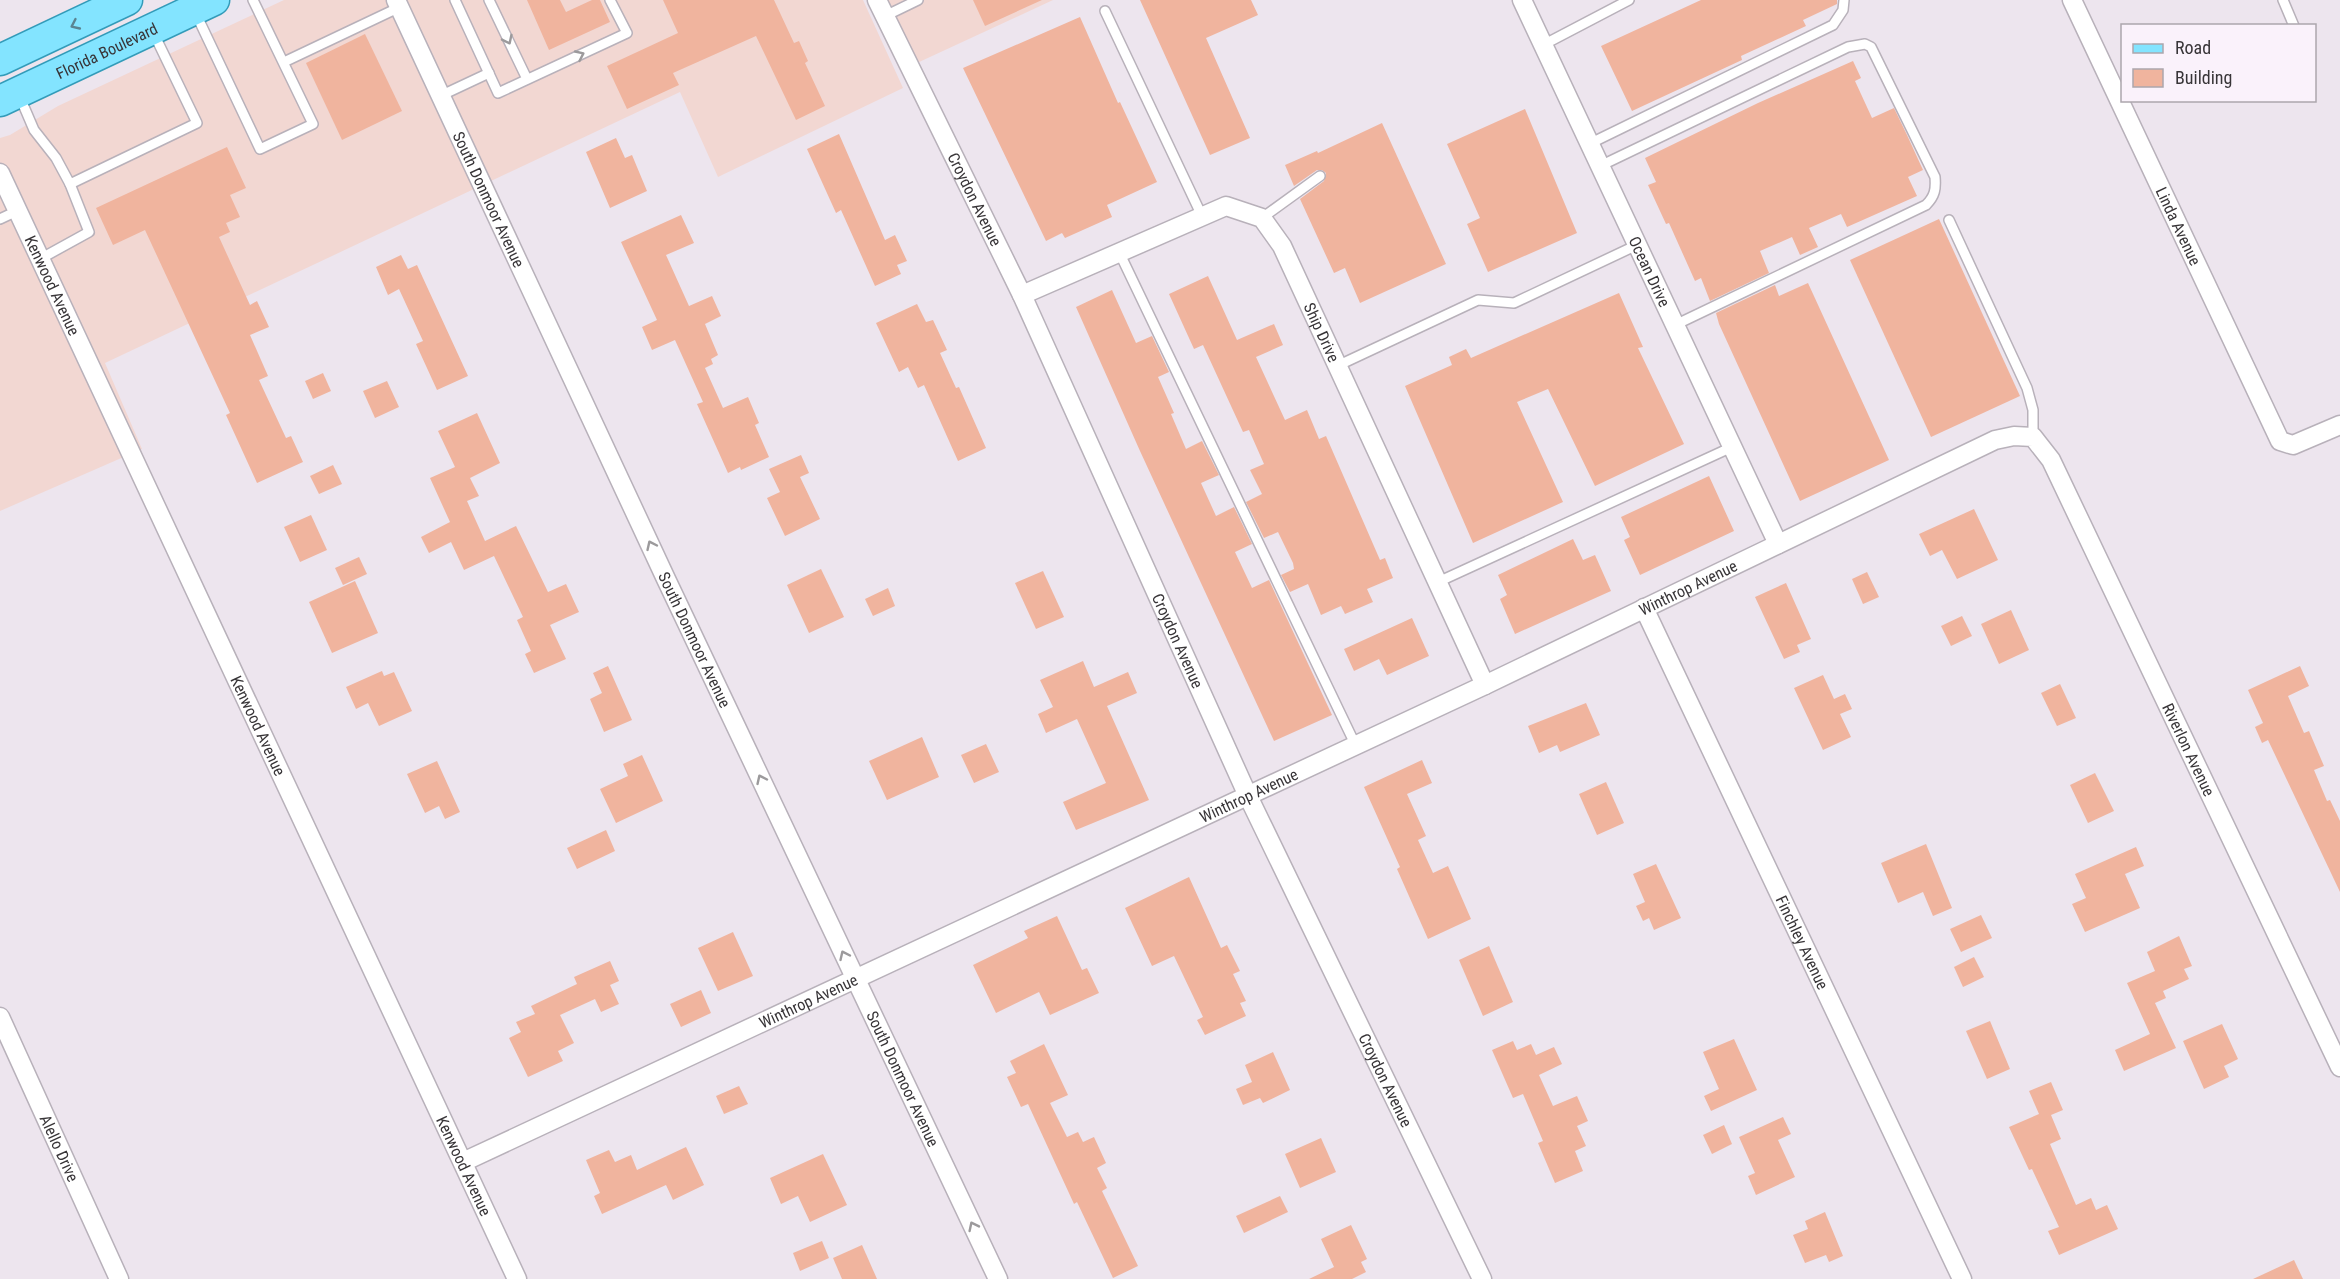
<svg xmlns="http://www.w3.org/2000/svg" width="2340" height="1279" font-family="'Roboto Condensed',sans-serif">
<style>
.commercial{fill:#f2d7d2}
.building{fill:#f0b49e}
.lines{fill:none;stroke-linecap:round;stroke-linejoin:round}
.lane-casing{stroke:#b8b1ba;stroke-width:12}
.street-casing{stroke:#b8b1ba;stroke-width:21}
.primary-casing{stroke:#339bb9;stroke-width:33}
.lane{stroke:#fff;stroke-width:9}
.street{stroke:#fff;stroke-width:18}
.primary{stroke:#83e4ff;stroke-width:30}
.oneway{stroke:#5a8492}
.oneway2{stroke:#9c9a9c}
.labels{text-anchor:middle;stroke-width:4.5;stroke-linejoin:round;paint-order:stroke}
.street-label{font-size:16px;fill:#383538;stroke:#faf2fb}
</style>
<rect width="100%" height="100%" fill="#ede5ee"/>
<g class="commercial">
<path d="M284 0H863L903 88 718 177 680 92 105 363 142 449 0 511V138L10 135 58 106Z"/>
<path d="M888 0H1053L917 63Z"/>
</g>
<g class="building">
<path d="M527 0H560L566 12 592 0H600L610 22 549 50Z"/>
<path d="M663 0H774L794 43 799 41 808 61 805 63 825 106 796 120 756 36 673 73 679 85 627 109 607 66 678 33Z"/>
<path d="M973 0H1042L985 26Z"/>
<path d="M1140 0H1251L1258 15 1206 38 1250 138 1210 155Z"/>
<path d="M1701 0H1837V4L1803 20 1806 26 1741 56 1742 60 1632 111 1601 46Z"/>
<path d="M1080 17 1118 103 1120 102 1157 182 1107 205 1112 217 1065 238 1062 233 1046 241 963 68Z"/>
<path d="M365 34 402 111 342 140 306 63Z"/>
<path d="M1853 61 1861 78 1855 81 1872 118 1894 108 1907 135 1923 170 1908 177 1917 196 1847 227 1841 214 1809 228 1818 247 1800 255 1792 237 1760 251 1769 273 1710 301 1701 278 1695 281 1669 223 1666 224 1648 185 1656 182 1645 158 1758 103Z"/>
<path d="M1525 109 1577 233 1488 272 1467 224 1480 218 1447 144Z"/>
<path d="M1382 123 1446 264 1360 303 1345 268 1334 273 1300 199 1324 181 1326 173 1322 170H1317L1294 186 1285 165 1317 151 1318 153Z"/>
<path d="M839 134 885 240 895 235 907 261 897 265 901 274 875 286 841 210 836 213 807 149Z"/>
<path d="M616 138 625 158 632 155 647 191 610 208 586 152Z"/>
<path d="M227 147 246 188 230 195 240 217 226 223 230 232 219 237 250 305 257 301 269 327 250 335 268 376 259 380 286 438 291 436 303 462 257 483 226 415 230 413 145 230 113 245 96 208Z"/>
<path d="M681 215 694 243 666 255 689 306 712 296 721 316 705 324 718 355 711 359 713 364 705 368 723 408 748 397 759 423 755 425 769 457 741 470 740 467 728 473 697 404 703 402 675 340 652 350 642 327 657 320 621 242Z"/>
<path d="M1939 219 2020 396 1931 437 1850 260Z"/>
<path d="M401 255 408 269 417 265 468 376 437 390 416 344 423 341 399 289 388 295 376 267Z"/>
<path d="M1208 276 1237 340 1274 324 1283 345 1256 357 1285 420 1307 410 1319 439 1326 436 1380 560 1385 558 1393 578 1367 589 1373 602 1345 614 1341 606 1321 615 1308 584 1290 592 1281 575 1294 569 1293 563 1278 532 1264 538 1246 502 1262 494 1250 470 1264 464 1249 430 1243 432 1203 345 1194 349 1169 294Z"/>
<path d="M1808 283 1889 460 1800 501 1719 324 1716 313 1775 285 1779 296Z"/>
<path d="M1112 290 1136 343 1152 336 1169 372 1158 377 1174 413 1171 414 1186 449 1202 441 1219 475 1201 483 1216 516 1234 507 1252 544 1235 552 1252 588 1269 580 1332 715 1274 741 1140 451 1076 307Z"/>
<path d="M1619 293 1643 347 1638 348 1684 444 1595 486 1548 389 1517 402 1563 502 1473 543 1405 386 1452 365 1449 357 1466 349 1471 358Z"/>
<path d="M917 304 926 322 933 320 947 350 940 353 956 388 959 387 986 448 958 461 924 385 918 388 908 367 899 372 876 323Z"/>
<path d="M323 373 331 391 313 399 305 381Z"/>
<path d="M387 381 399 407 375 418 363 391Z"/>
<path d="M477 413 500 463 470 478 479 496 467 501 485 541 516 526 548 592 566 584 579 612 550 625 566 659 534 673 525 654 531 651 517 620 523 617 494 556 464 570 451 542 429 553 421 537 450 522 430 478 455 467 438 431Z"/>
<path d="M801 455 809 473 800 477 820 519 785 536 767 498 780 492 769 469Z"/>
<path d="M333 465 342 484 319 494 310 476Z"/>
<path d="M1709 476 1734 531 1640 575 1624 540 1630 537 1621 517Z"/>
<path d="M1974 509 1998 560 1957 579 1942 550 1930 556 1919 534Z"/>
<path d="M311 515 327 550 300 562 284 527Z"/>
<path d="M1573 539 1583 560 1595 555 1611 591 1515 634 1500 599 1507 595 1498 575Z"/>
<path d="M359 557 367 574 343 585 335 568Z"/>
<path d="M821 569 844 617 809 633 787 585Z"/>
<path d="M1043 571 1064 617 1036 629 1015 583Z"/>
<path d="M1867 572 1879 597 1863 604 1852 579Z"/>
<path d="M355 581 378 633 332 653 309 602Z"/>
<path d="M1786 583 1811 639 1797 645 1800 652 1784 659 1755 597Z"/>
<path d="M888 588 895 606 873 616 865 599Z"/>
<path d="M2011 610 2029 650 1999 664 1981 624Z"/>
<path d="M1962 616 1972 636 1951 646 1941 626Z"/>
<path d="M1412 618 1429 656 1387 675 1379 659 1354 671 1344 649Z"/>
<path d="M1083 661 1094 687 1128 672 1137 693 1107 706 1149 800 1076 830 1063 802 1106 783 1077 719 1046 733 1038 714 1053 707 1040 680Z"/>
<path d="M608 666 632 720 604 732 590 699 602 693 593 673Z"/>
<path d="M2300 666 2309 686 2288 696 2304 733 2309 731 2324 766 2314 770 2327 801 2330 800 2340 821V892L2268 740 2262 743 2255 727 2263 723 2248 690Z"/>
<path d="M382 671 384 676 394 672 412 711 379 726 368 703 356 709 346 687Z"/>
<path d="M1823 675 1834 699 1845 694 1852 709 1840 714 1851 737 1823 750 1794 688Z"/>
<path d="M2060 684 2076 718 2057 726 2041 693Z"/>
<path d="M1586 703 1600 735 1560 752 1557 745 1539 753 1528 726Z"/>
<path d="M922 737 939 777 887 800 869 761Z"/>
<path d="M986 744 999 772 974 783 961 755Z"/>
<path d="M642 755 663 801 616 823 600 789 628 776 623 764Z"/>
<path d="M1422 760 1432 783 1407 794 1426 836 1418 840 1433 873 1448 866 1471 919 1428 939 1397 869 1400 867 1364 787Z"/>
<path d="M437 761 460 812 445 819 439 806 425 813 407 774Z"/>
<path d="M2095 773 2114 811 2088 823 2070 785Z"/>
<path d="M1606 782 1624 823 1597 835 1579 794Z"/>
<path d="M606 830 615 851 577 869 567 848Z"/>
<path d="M1926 844 1952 908 1933 916 1923 892 1898 903 1881 863Z"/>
<path d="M2136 847 2144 866 2125 874 2140 908 2085 932 2072 904 2086 898 2075 874Z"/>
<path d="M1656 864 1681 918 1654 930 1649 918 1643 921 1636 906 1645 902 1633 874Z"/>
<path d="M1189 877 1221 948 1227 945 1240 971 1233 974 1246 1001 1240 1003 1246 1016 1205 1035 1197 1020 1203 1017 1174 956 1152 966 1125 908Z"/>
<path d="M1981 915 1992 938 1961 952 1950 929Z"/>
<path d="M1057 916 1082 970 1087 968 1099 993 1050 1015 1039 992 996 1013 973 965 1028 938 1024 931Z"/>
<path d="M733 932 753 976 718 991 698 948Z"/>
<path d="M2179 936 2192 966 2184 969 2189 979 2163 991 2166 998 2155 1003 2176 1048 2124 1071 2115 1050 2150 1034 2127 983 2155 971 2147 952Z"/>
<path d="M1489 946 1513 1002 1483 1016 1459 960Z"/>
<path d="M1974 957 1984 977 1963 987 1954 967Z"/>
<path d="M610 961 619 981 610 985 619 1004 601 1012 595 999 560 1015 574 1043 558 1051 563 1061 528 1077 509 1038 521 1032 516 1022 535 1014 531 1006 577 984 574 977Z"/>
<path d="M701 990 711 1013 681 1027 670 1004Z"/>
<path d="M1990 1021 2010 1069 1987 1079 1966 1031Z"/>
<path d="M2222 1024 2238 1059 2224 1066 2229 1077 2204 1089 2183 1041Z"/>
<path d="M1734 1039 1757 1090 1711 1111 1704 1096 1719 1089 1703 1052Z"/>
<path d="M1513 1041 1517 1050 1531 1044 1536 1055 1554 1047 1562 1064 1539 1075 1553 1106 1577 1096 1588 1121 1577 1126 1586 1146 1575 1151 1583 1171 1555 1183 1538 1143 1543 1141 1523 1094 1513 1098 1492 1050Z"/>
<path d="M1044 1044 1068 1095 1050 1103 1067 1137 1078 1132 1083 1142 1094 1137 1106 1163 1097 1168 1107 1188 1102 1191 1138 1266 1113 1278 1077 1202 1074 1204 1028 1104 1021 1107 1007 1077 1016 1073 1010 1061Z"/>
<path d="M1273 1052 1290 1090 1263 1103 1260 1098 1243 1105 1236 1089 1252 1082 1245 1065Z"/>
<path d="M2051 1082 2063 1110 2051 1115 2061 1139 2050 1144 2076 1205 2091 1198 2096 1210 2107 1205 2118 1229 2059 1255 2048 1231 2059 1227 2032 1169 2029 1170 2009 1127 2039 1114 2029 1091Z"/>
<path d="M739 1086 748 1104 724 1114 716 1096Z"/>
<path d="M1783 1117 1791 1134 1778 1140 1795 1177 1756 1195 1748 1176 1755 1173 1739 1137Z"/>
<path d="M1724 1125 1732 1144 1712 1154 1703 1135Z"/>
<path d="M1321 1138 1336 1172 1300 1188 1285 1154Z"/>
<path d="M686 1147 704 1185 673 1200 666 1185 602 1214 594 1196 600 1193 586 1160 609 1150 615 1162 631 1155 637 1170Z"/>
<path d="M823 1154 847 1205 810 1222 798 1196 781 1204 770 1178Z"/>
<path d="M1280 1196 1288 1212 1244 1233 1236 1216Z"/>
<path d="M1825 1212 1843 1256 1829 1262 1826 1255 1805 1263 1793 1235 1808 1229 1805 1221Z"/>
<path d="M1351 1225 1367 1259 1361 1262 1366 1272 1352 1279H1309L1334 1267 1321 1239Z"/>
<path d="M822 1241 829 1258 800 1271 793 1253Z"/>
<path d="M862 1245 877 1279H842L833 1258Z"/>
<path d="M2294 1260 2303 1279H2253Z"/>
</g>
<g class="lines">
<g class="lane-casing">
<g id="lane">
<path d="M455 0 498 93 627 33 610 0"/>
<path d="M489 0 527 79"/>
<path d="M2283 0 2294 26"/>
<path d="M1105 11 1202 216"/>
<path d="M196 14 260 149 313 124 253 0"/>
<path d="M885 16 918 0"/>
<path d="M1543 45 1629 0"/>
<path d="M284 62 400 7"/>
<path d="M19 95 34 130 56 158 70 184 197 123 154 34"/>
<path d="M440 96 489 73"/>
<path d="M1589 144 1833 25 1843 10 1844 0"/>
<path d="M1600 166 1848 47 1865 44 1871 47 1935 177C1936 189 1935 196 1926 205L1675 325"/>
<path d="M1262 218 1320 176"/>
<path d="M0 219 17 211"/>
<path d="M1949 220 2027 388 2033 410V437"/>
<path d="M1119 252 1356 746"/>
<path d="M40 259 89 232 70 184"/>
<path d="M1337 366 1478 300 1514 303 1637 245"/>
<path d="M1438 582 1732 447"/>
</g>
</g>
<g class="street-casing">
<g id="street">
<path id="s1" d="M396 0 666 579 998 1279"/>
<path id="s2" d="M877 0 1022 295 1248 796 1482 1279"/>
<path id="s3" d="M1522 0 1778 544"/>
<path id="s4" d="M2072 0 2280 441 2293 445 2340 425"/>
<path id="s5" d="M0 173 517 1279"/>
<path id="s6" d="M1022 295 1226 206 1262 218 1282 246 1485 685"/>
<path id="s7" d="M1644 608 1962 1279"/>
<path id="s8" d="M0 1017 119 1279"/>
<path id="s9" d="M463 1162 1485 685 1995 440 2014 436 2033 437 2051 460 2340 1067"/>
</g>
</g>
<g class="primary-casing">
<g id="primary">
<path d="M0 60 127 0"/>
<path id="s10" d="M0 101 214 0"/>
</g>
</g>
<use href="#lane" class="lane"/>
<use href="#street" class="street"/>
<use href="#primary" class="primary"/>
</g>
<defs><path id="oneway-chevron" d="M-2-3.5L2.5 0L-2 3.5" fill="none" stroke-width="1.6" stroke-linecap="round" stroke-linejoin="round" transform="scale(1.5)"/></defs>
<use class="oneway" href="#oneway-chevron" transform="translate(75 25) rotate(155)"/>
<g class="oneway2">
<use href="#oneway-chevron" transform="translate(508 40) rotate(64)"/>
<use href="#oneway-chevron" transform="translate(580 55) rotate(-25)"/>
<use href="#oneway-chevron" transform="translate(651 545) rotate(-115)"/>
<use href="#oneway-chevron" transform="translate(761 779) rotate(-115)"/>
<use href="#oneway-chevron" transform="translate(844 955) rotate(-115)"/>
<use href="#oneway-chevron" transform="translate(973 1226) rotate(-116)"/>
</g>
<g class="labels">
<g class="street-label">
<text dy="6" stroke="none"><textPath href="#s10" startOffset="118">Florida Boulevard</textPath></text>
<text dy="6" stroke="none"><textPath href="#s2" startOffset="222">Croydon Avenue</textPath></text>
<text dy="6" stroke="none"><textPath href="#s1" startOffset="220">South Donmoor Avenue</textPath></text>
<text dy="6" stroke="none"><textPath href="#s4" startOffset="250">Linda Avenue</textPath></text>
<text dy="6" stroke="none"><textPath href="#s3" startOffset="300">Ocean Drive</textPath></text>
<text dy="6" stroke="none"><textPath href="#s5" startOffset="124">Kenwood Avenue</textPath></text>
<text dy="6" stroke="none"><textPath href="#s6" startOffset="390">Ship Drive</textPath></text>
<text dy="6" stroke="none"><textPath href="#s9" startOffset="1353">Winthrop Avenue</textPath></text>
<text dy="6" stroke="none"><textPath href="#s1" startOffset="706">South Donmoor Avenue</textPath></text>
<text dy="6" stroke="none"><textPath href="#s2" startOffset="708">Croydon Avenue</textPath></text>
<text dy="6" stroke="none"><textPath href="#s5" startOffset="610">Kenwood Avenue</textPath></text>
<text dy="6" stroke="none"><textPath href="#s9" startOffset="2082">Riverlon Avenue</textPath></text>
<text dy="6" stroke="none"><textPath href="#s9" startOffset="867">Winthrop Avenue</textPath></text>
<text dy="6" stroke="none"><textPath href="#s7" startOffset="370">Finchley Avenue</textPath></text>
<text dy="6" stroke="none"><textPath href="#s9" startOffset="381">Winthrop Avenue</textPath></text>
<text dy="6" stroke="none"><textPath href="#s1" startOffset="1192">South Donmoor Avenue</textPath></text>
<text dy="6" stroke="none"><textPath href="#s2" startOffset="1194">Croydon Avenue</textPath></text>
<text dy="6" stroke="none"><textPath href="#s8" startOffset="144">Alello Drive</textPath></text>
<text dy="6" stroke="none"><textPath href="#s5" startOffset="1096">Kenwood Avenue</textPath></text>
</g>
</g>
<rect x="2121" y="24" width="195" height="78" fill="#faf2fb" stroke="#aca6ad" stroke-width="1.5"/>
<rect x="2133" y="44" width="30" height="9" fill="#83e4ff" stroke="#aca6ad" stroke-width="1.5"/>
<text x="2175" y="54" font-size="18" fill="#383538">Road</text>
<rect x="2133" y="69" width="30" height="18" fill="#f0b49e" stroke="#aca6ad" stroke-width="1.5"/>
<text x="2175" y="84" font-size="18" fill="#383538">Building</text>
</svg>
